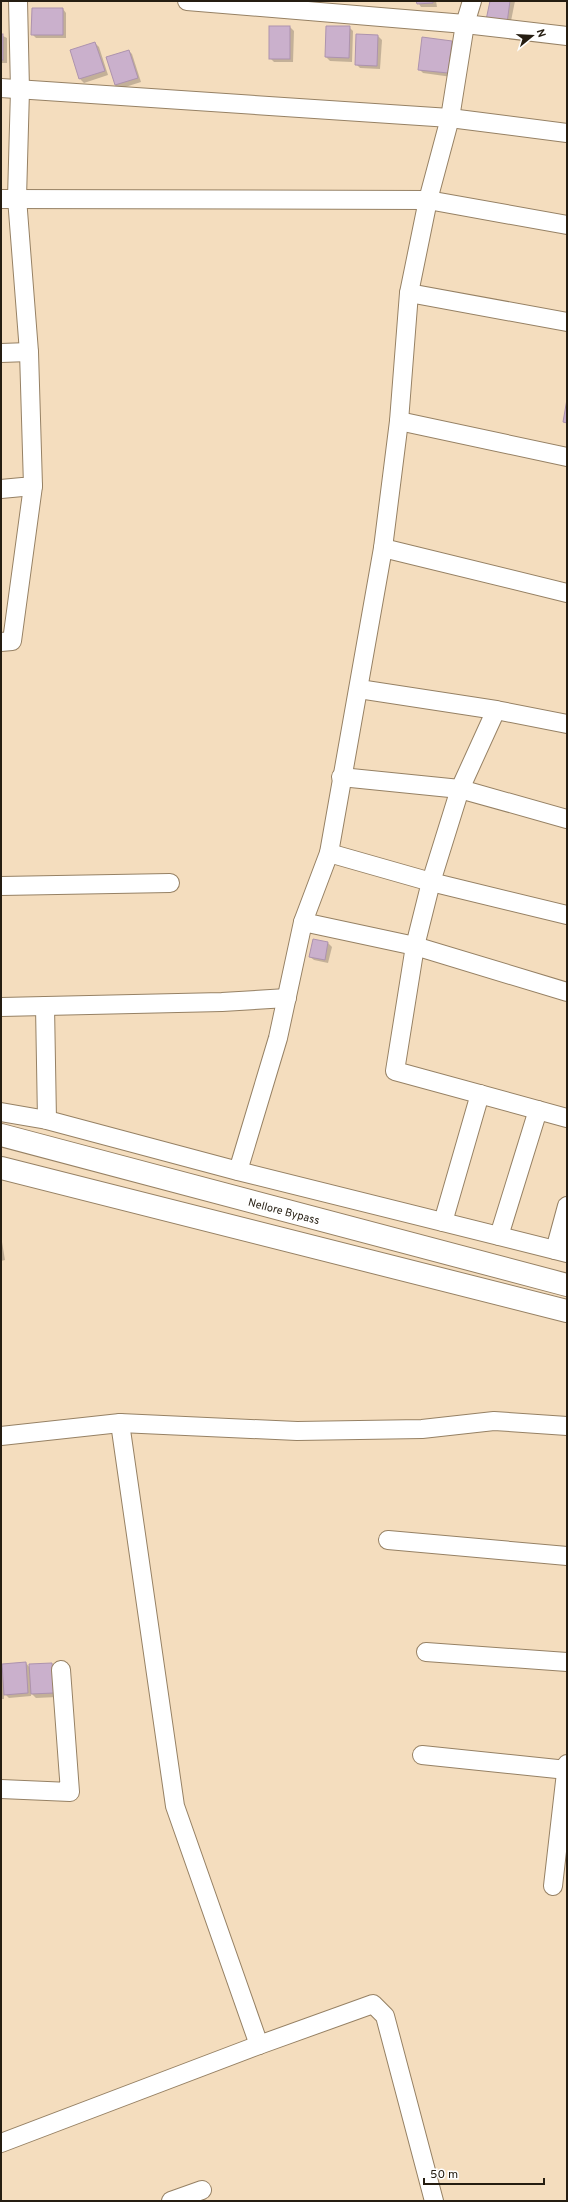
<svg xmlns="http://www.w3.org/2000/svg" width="568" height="2202" font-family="Overpass,sans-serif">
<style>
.shadow{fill:#0003}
.building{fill:#cab0cc;stroke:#ad93ae}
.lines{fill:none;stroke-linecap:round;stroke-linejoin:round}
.street-casing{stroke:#968164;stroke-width:20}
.highway-casing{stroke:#968164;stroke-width:24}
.street{stroke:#fff;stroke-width:18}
.highway{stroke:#fff;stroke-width:22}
.labels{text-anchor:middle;stroke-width:4;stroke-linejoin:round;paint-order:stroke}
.street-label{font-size:11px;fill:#251d11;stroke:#fff}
</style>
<rect width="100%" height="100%" fill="#f4ddbe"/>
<g class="shadow">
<path d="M417 1H436L437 7H421Z"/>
<path d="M491 1H515L510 26Z"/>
<path d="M63 9 66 13V38H36L32 34Z"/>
<path d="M290 27 294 31 293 62H274L270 58Z"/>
<path d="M327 27H349L353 31 352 62 330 61 326 57Z"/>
<path d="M1 35 7 38V63H1Z"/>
<path d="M378 36 382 40 380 69 360 68 356 64Z"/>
<path d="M452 42 455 46 452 77 423 73 419 69Z"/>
<path d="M95 43 99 47 108 75 84 83 80 79 71 51Z"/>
<path d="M129 51 132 54 141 82 119 89 115 85Z"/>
<path d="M314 940 328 943 332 947 328 963 314 960 310 957Z"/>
<path d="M1 1236 5 1260 1 1261Z"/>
<path d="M26 1663 30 1668 52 1664 55 1667 57 1697 36 1698 31 1693V1696L9 1698 4 1693V1699H1V1666L3 1668Z"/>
</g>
<g class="building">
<path d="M416 1H433V3L417 4Z"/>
<path d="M490 1H510L507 23 486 20Z"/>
<path d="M32 8H63V35H31Z"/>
<rect x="269" y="26" width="21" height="33"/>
<path d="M326 26H350L349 58 325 57Z"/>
<rect x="1" y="34" width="2" height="26"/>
<path d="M356 34 378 35 377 66 355 65Z"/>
<path d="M422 37 452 41 448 73 418 70Z"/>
<path d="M95 42 105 71 79 79 70 50Z"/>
<path d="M129 50 138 78 115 85 106 57Z"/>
<path d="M567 399V423L563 422Z"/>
<path d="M313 939 328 942 325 960 309 957Z"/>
<path d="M26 1662 28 1693 4 1695 2 1664Z"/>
<path d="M52 1663 54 1693 31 1694 29 1664Z"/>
</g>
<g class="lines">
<g class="street-casing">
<g id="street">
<path d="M187 1 465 24 567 36"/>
<path d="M1 88 450 118 567 133"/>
<path d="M1 199 428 200 567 225"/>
<path d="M409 293 567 322"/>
<path d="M1 353 29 352"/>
<path d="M399 421 567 457"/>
<path d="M1 489 33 486 29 352 17 198 20 90 18 1"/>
<path d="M383 548 567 593"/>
<path d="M1 642 12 641 33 486"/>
<path d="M359 689 496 710 567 724"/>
<path d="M496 710 460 789 431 882 415 946 395 1071 567 1118"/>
<path d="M341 777 460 789 567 819"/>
<path d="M329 853 431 882 567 915"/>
<path d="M1 886 170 883"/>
<path d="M303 922 415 946 567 992"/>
<path d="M45 1006 47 1120"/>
<path d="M1 1007 222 1002 287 998"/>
<path d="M1 1112 47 1120 238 1171 567 1253"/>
<path d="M238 1171 278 1038 303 922 329 853 383 548 399 421 409 293 428 200 450 118 465 24 472 1"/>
<path d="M443 1222 480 1094"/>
<path d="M499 1236 538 1110"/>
<path d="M555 1250 567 1206"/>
<path d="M120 1423 175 1806 259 2045"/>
<path d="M1 1436 120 1423 297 1431 422 1429 494 1421 567 1426"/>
<path d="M388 1540 567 1556"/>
<path d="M426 1652 567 1662"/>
<path d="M422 1755 567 1770"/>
<path d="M1 1789 70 1792 61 1670"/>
<path d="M553 1886 567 1764"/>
<path d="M1 2143 259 2045 373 2004 385 2016 434 2201"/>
<path d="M171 2201 202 2190"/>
</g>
</g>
<g class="highway-casing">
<g id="highway">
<path d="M1 1135 567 1285"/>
<path d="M1 1168 567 1311"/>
</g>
</g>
<use href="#street" class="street"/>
<use href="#highway" class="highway"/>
</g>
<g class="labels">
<g class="street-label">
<text transform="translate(284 1211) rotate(15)" y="4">Nellore Bypass</text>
</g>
</g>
<rect width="568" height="2202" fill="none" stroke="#251d11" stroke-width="4"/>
<g transform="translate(532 36) rotate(72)" stroke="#ffffff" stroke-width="3" paint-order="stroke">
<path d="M0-3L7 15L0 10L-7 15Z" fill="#251d11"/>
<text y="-6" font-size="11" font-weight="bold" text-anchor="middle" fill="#251d11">N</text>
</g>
<path d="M424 2178v6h120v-6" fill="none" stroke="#251d11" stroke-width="2"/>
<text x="430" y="2178" font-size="12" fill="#251d11" stroke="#ffffff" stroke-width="3" paint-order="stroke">50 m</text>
</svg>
